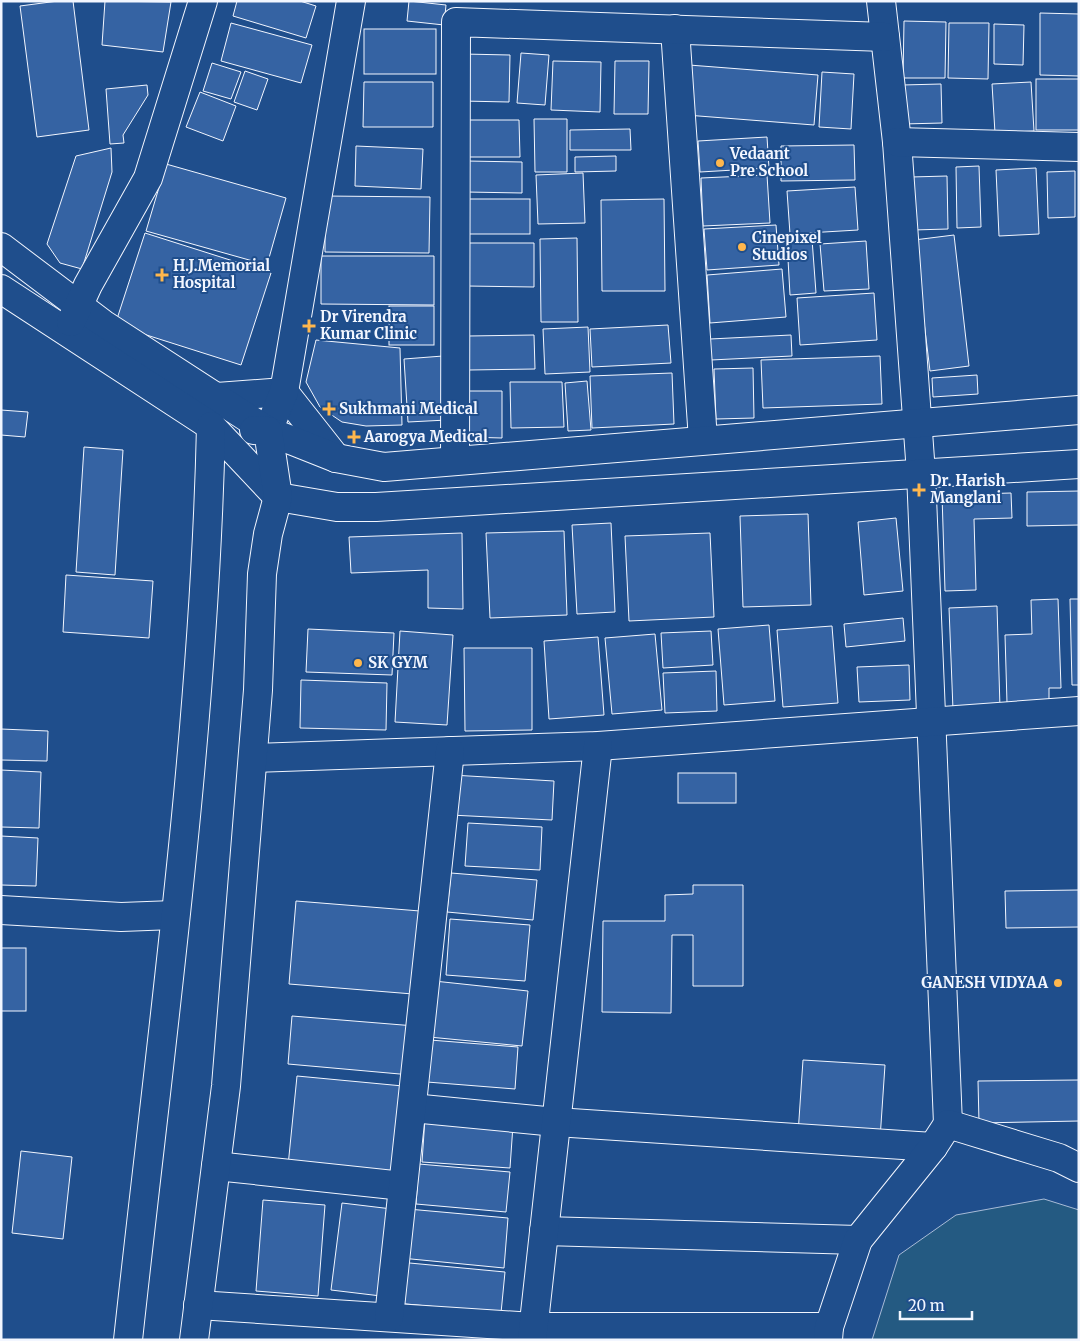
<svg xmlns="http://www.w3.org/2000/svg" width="1080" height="1341" font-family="Merriweather,serif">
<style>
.green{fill:#245a82;stroke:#a8bbd7}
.building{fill:#3563a3;stroke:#f2f6ff}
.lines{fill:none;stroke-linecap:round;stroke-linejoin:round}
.minor-casing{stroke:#f2f6ff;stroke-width:30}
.major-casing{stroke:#f2f6ff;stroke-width:30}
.minor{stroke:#1f4e8c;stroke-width:28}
.major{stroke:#1f4e8c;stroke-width:28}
.poi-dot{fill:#ffb74d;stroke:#1f4e8c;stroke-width:2}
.labels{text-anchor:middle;stroke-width:4;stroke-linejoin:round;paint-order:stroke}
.poi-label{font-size:15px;font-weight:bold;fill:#f2f6ff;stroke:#1f4e8c;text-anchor:start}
</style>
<rect width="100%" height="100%" fill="#1f4e8c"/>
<path class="green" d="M1044 1199 1079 1210V1340H872L899 1255 956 1215Z"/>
<g class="building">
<path d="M58 1H73L89 130 37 137 20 6Z"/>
<path d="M105 1 171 2 163 52 102 45Z"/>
<path d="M237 1H300L316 6 306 38 233 16Z"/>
<path d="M409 1 446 5 444 25 407 21Z"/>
<path d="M1040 13 1079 14V76L1040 75Z"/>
<path d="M904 21 946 22 945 78H903Z"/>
<path d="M231 23 312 45 301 83 221 61Z"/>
<path d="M949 23H989L988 79 948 78Z"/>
<path d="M994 24 1024 25 1023 65 994 64Z"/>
<rect x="364" y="29" width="72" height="45"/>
<path d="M521 53 549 55 545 105 517 103Z"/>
<path d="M463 54 510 55 509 102 462 101Z"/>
<path d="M553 61 601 62 600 112 551 110Z"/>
<path d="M615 61H649L648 114H614Z"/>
<path d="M212 63 241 72 231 99 203 91Z"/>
<path d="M689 65 818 75 814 125 686 115Z"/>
<path d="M245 71 268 79 257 110 234 102Z"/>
<path d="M822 72 854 74 851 129 819 127Z"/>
<rect x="1036" y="79" width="43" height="51"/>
<path d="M364 82H433V127H363Z"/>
<path d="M1031 82 1034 131 995 133 992 84Z"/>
<path d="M941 84 942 123 903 124 902 85Z"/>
<path d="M147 85 148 95 123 135 124 143 110 144 106 89Z"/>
<path d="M200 92 236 106 223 141 186 127Z"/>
<path d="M534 119H567V172H535Z"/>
<path d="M466 120H519L520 157H467Z"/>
<path d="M630 129 631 150H570V130Z"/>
<path d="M767 137 769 168 700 172 698 141Z"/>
<path d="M854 145 855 180 781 181V146Z"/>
<path d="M356 146 423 149 421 189 355 186Z"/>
<path d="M111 148 112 172 82 269 60 263 47 244 76 156Z"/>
<path d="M616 156V171L575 172V157Z"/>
<path d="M467 161 522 162V193L466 192Z"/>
<path d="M166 164 286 198 267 265 146 231Z"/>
<path d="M979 166 981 227 957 228 956 167Z"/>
<path d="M1036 168 1039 234 999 236 996 170Z"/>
<path d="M1075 171V217L1048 218 1047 172Z"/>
<path d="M583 173 585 223 538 224 536 175Z"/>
<path d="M767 175 770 223 703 226 701 178Z"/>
<path d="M947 176 948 229 913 230 911 177Z"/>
<path d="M855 187 858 230 790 234 787 191Z"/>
<path d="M325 196 430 197 429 253 325 252Z"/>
<rect x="463" y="199" width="67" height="35"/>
<path d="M664 199 665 291H602L601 200Z"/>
<path d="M776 225 779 265 707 270 704 229Z"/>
<path d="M145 233 271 273 241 365 115 325Z"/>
<path d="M954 235 969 366 930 371 914 240Z"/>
<path d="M577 238 578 322H541L540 239Z"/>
<path d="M812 239 816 293 790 295 787 241Z"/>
<path d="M866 241 869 289 824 291 820 244Z"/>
<path d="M467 243H534V287L467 286Z"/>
<path d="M321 256H434V305L321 304Z"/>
<path d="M782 269 786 317 710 323 707 275Z"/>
<path d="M874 293 877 340 800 345 797 298Z"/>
<rect x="389" y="306" width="45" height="39"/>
<path d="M668 325 671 363 592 367 590 329Z"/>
<path d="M588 327 590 372 545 374 543 329Z"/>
<path d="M534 335 535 369 469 370 468 336Z"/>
<path d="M791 335 792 356 711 360 710 339Z"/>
<path d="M316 340 400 348 402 425 366 426 342 422 320 407 306 382Z"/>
<path d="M443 356 447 420 408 422 404 359Z"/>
<path d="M880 356 882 404 763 408 761 360Z"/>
<path d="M753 368 754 418 716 419 714 369Z"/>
<path d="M672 373 674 424 592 428 590 376Z"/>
<path d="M977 375 978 394 933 397 932 378Z"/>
<path d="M587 381 591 430 568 431 565 383Z"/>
<path d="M510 382H562L564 427 511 428Z"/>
<path d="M467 391H502V438L466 437Z"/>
<path d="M1 410 28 412 25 437 1 435Z"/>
<path d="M84 447 123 450 115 575 76 572Z"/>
<path d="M1079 491V525L1027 526V492Z"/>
<path d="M1011 493 1012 518 974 519 976 590 945 591 942 495Z"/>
<path d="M808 514 811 605 743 607 740 516Z"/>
<path d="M896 518 903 591 864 595 858 522Z"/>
<path d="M611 523 615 612 577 614 572 525Z"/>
<path d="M564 531 567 615 490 618 486 533Z"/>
<path d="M462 533 463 609 428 608V570L351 573 349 537Z"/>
<path d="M710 533 714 617 629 621 625 536Z"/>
<path d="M66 575 153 581 149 638 63 632Z"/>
<path d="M1058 599 1061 688H1049V702L1007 703 1005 635 1032 634 1031 600Z"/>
<path d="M1070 599H1079V685H1072Z"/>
<path d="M997 606 1000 708 953 710 949 608Z"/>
<path d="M903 618 905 641 846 647 844 624Z"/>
<path d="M769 625 775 701 724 705 718 629Z"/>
<path d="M832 626 838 703 783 707 777 630Z"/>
<path d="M308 629 394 633 392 675 306 672Z"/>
<path d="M400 631 453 635 447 725 395 722Z"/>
<path d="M711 631 713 665 663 668 661 633Z"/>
<path d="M655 634 662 710 612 714 605 638Z"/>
<path d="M598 637 604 715 549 719 544 641Z"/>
<path d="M464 648H532V730L465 731Z"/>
<path d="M909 665 910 700 859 702 857 667Z"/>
<path d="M716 671 717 711 665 713 663 673Z"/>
<path d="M301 680 387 683 386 730 300 728Z"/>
<path d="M1 729 48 731 47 761 1 760Z"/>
<path d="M1 770 41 772 39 828 1 827Z"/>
<rect x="678" y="773" width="58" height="30"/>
<path d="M452 775 554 781 552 820 450 815Z"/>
<path d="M468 823 542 827 540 870 465 866Z"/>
<path d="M1 836 38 838 36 886 1 885Z"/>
<path d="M451 873 537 880 533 920 447 912Z"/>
<path d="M693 885H743V986H693V935H672L671 1013 602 1012 603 921H665V895L693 894Z"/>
<path d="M1079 890V927L1006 928 1005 891Z"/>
<path d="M296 901 420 911 413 994 289 984Z"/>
<path d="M450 919 530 925 525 981 446 975Z"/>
<rect x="1" y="948" width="25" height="63"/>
<path d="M434 981 528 991 522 1046 429 1037Z"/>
<path d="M292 1016 415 1026 411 1075 288 1064Z"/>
<path d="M430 1040 518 1047 515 1089 427 1082Z"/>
<path d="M803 1060 885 1065 880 1139 798 1134Z"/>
<path d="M297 1076 403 1086 395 1177 288 1166Z"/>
<path d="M1079 1080V1121L979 1123 978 1081Z"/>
<path d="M425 1118 513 1125 510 1168 422 1162Z"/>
<path d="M21 1151 72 1157 63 1239 12 1233Z"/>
<path d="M419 1164 510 1172 506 1212 416 1204Z"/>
<path d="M263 1200 325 1205 318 1296 256 1291Z"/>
<path d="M342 1203 392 1209 381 1296 331 1290Z"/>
<path d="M408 1209 508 1218 504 1268 401 1258Z"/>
<path d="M399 1262 505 1272 501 1313 396 1303Z"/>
</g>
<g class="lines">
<g class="minor-casing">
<g id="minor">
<path d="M881 1 897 142 921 473 948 1124"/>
<path d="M675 29 703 440"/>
<path d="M897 142 1079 147"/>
<path d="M284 392 336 458"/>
<path d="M217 397 284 392"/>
<path d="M268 431 284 392 351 1"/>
<path d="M455 460 456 22 885 37"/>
<path d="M253 758 598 746 1079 711"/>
<path d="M1 910 121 917 174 915"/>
<path d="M412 1108 556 1122 933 1147"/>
<path d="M216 1166 403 1186"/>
<path d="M544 1231 858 1240"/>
<path d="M198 1305 533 1327H829"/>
<path d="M389 1317 450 751"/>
<path d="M532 1340 598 746"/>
<path d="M828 1340 829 1327 858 1240 933 1147 948 1124 1059 1158 1079 1168"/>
</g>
</g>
<g class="major-casing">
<g id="major">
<path d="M1 247 103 324 268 431 336 458 384 467 1079 410"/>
<path d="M1 289 211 426 278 497 337 507H376L1079 464"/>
<path d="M71 322 88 285 148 178 203 1"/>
<path d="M128 1340C161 1036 204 732 211 426"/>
<path d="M194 1340 226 1086 258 690 262 574 268 534 278 497 268 431 254 430"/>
</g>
</g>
<use href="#minor" class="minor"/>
<use href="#major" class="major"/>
</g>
<g class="poi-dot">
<circle cx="720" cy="163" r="5"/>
<circle cx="742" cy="247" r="5"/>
<path d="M159.5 267.5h5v5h5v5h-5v5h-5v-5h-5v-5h5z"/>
<path d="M306.5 318.5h5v5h5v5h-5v5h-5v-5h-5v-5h5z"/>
<path d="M326.5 401.5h5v5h5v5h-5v5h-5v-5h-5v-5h5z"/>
<path d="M351.5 429.5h5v5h5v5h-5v5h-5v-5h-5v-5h5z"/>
<path d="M916.5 482.5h5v5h5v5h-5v5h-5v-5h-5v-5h5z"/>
<circle cx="358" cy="663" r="5"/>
<circle cx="1058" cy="983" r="5"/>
</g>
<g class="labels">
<g class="poi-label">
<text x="730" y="159">Vedaant<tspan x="730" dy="17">Pre School</tspan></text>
<text x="752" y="243">Cinepixel<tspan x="752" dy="17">Studios</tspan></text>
<text x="173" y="271">H.J.Memorial<tspan x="173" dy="17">Hospital</tspan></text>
<text x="320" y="322">Dr Virendra<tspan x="320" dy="17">Kumar Clinic</tspan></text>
<text x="339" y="414">Sukhmani Medical</text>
<text x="364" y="442">Aarogya Medical</text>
<text x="930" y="486">Dr. Harish<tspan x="930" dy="17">Manglani</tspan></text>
<text x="368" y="668">SK GYM</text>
<text x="1048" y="988" text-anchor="end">GANESH VIDYAA</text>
</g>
</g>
<rect width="1080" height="1341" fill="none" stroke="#f2f6ff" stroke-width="5"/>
<path d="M900 1311v8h72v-8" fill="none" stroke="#f2f6ff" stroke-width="2.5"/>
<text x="908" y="1311" font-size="15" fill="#f2f6ff" stroke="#1f4e8c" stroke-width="4" paint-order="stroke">20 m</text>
</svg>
